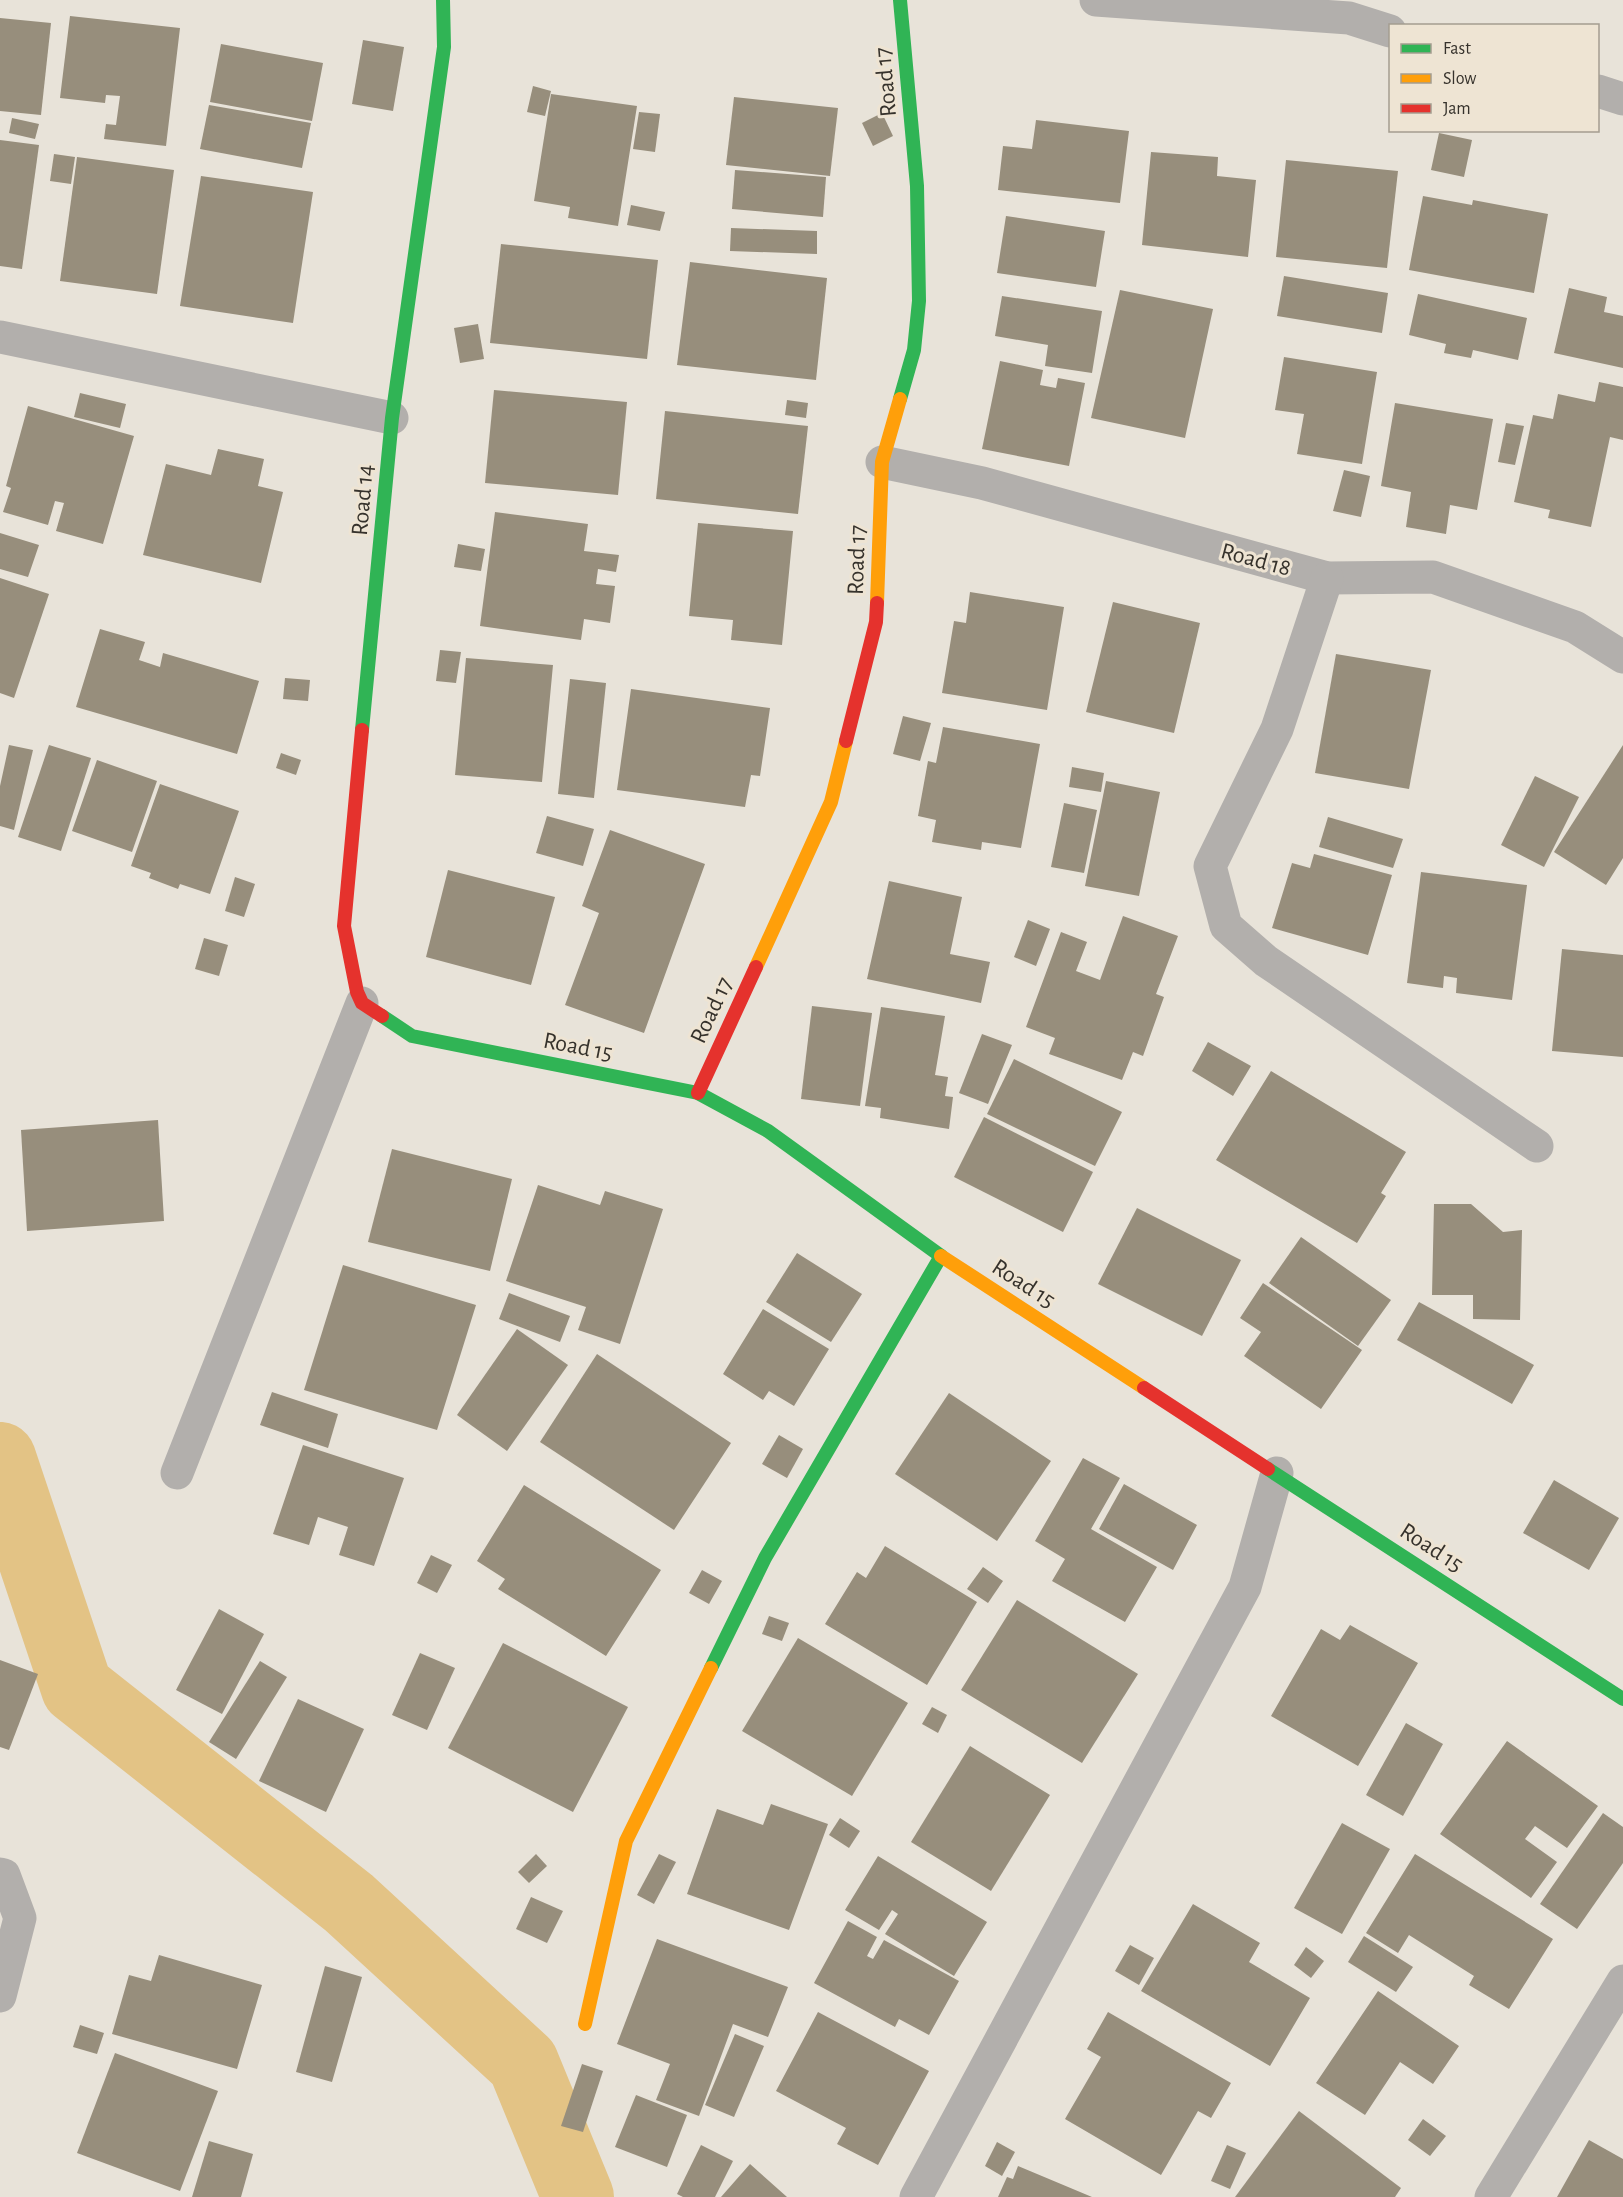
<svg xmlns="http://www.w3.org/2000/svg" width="1623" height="2197" font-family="'Alegreya Sans',sans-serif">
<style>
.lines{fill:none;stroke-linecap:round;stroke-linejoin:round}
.river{stroke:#e3c385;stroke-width:72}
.building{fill:#978e7c}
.street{stroke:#b2afac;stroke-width:33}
.fast{stroke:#30b455;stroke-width:14}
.slow{stroke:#ff9f0a;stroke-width:14}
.jam{stroke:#e5322d;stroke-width:14}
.labels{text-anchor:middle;stroke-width:6;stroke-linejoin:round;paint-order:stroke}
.street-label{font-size:24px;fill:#36322c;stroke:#eee4d3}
</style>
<rect width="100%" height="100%" fill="#e8e3d9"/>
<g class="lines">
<path class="river" d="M0 1458 77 1688 349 1903 523 2063 578 2197"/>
</g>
<g class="building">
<path d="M70 16 180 28 166 146 104 139 106 124 116 125 120 96 106 95 105 103 60 98Z"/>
<path d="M0 18 51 23 41 115 0 111Z"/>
<path d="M363 40 404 47 393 111 352 104Z"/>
<path d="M221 44 323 63 312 121 210 102Z"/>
<path d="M533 86 551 91 545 116 527 112Z"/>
<path d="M551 94 637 106 618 226 568 218 570 207 534 201Z"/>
<path d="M734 97 838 108 830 176 726 165Z"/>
<path d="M209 105 311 123 302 168 200 149Z"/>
<path d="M639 112 660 114 655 152 633 149Z"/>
<path d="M882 113 893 136 873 146 862 123Z"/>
<path d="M12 118 39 124 35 139 9 133Z"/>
<path d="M1036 120 1129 131 1120 203 998 190 1003 146 1032 149Z"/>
<path d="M1439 133 1472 140 1464 177 1431 170Z"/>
<path d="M0 140 39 145 22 269 0 266Z"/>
<path d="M1151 152 1218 157 1217 176 1256 180 1248 257 1142 245Z"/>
<path d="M54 154 75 157 71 184 50 181Z"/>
<path d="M77 157 174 170 157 294 60 281Z"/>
<path d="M1286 160 1398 171 1387 268 1276 257Z"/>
<path d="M735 170 826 177 823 217 732 209Z"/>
<path d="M201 176 313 192 293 323 180 306Z"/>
<path d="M1423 196 1472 205 1473 200 1548 214 1534 293 1409 270Z"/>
<path d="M631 205 665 212 660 231 627 225Z"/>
<path d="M1006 216 1105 231 1096 287 997 273Z"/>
<path d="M731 228 817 231V254L730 251Z"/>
<path d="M501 244 658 260 647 359 490 343Z"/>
<path d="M690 262 827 278 816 380 677 365Z"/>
<path d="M1284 276 1388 293 1382 333 1277 316Z"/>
<path d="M1569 288 1607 297 1604 312 1623 316V368L1554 353Z"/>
<path d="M1120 290 1213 309 1185 438 1091 418Z"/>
<path d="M1418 294 1527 318 1518 360 1473 350 1471 358 1444 353 1446 344 1409 335Z"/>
<path d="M1002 296 1102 311 1092 373 1045 366 1048 345 995 336Z"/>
<path d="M478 324 484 359 460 363 454 328Z"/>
<path d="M1284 357 1377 372 1362 464 1297 454 1304 414 1275 410Z"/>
<path d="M1000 361 1043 370 1040 385 1056 388 1058 378 1085 383 1069 466 982 449Z"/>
<path d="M1599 382 1623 387V440L1610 437 1591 527 1548 518 1550 510 1514 502 1533 415 1553 419 1558 394 1595 402Z"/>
<path d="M494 390 627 402 618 495 485 483Z"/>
<path d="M80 393 126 404 120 428 74 417Z"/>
<path d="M787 400 808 403 806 418 785 415Z"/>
<path d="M1395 403 1493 419 1477 510 1450 505 1446 534 1406 527 1411 492 1381 486Z"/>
<path d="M28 406 134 436 103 544 56 531 64 503 55 501 48 525 3 512 11 488 6 486Z"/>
<path d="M665 411 808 426 798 514 656 499Z"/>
<path d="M1506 423 1524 426 1515 465 1498 462Z"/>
<path d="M218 449 264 459 258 486 283 492 261 583 143 555 166 464 211 475Z"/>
<path d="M1344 470 1370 476 1361 517 1333 511Z"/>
<path d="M495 512 588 524 584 551 619 555 616 572 598 569 596 584 615 586 610 623 584 619 581 640 480 626Z"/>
<path d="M698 523 793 531 782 645 731 640 733 620 689 616Z"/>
<path d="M0 533 39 545 28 577 0 569Z"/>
<path d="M458 544 485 549 481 571 454 567Z"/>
<path d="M0 578 49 594 14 698 0 693Z"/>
<path d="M970 592 1064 607 1047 710 942 693 954 621 966 623Z"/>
<path d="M1113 602 1200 623 1174 733 1086 712Z"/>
<path d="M100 629 145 642 139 660 160 667 163 653 259 681 237 754 76 707Z"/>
<path d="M440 650 461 652 456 683 436 681Z"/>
<path d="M1336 654 1431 670 1409 789 1315 773Z"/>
<path d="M466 658 553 665 542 782 455 775Z"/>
<path d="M285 678 310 680 308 701 283 699Z"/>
<path d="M570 679 606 683 594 798 558 794Z"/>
<path d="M631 689 770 708 760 776 751 775 745 807 617 790Z"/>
<path d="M903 716 931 723 920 761 893 754Z"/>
<path d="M943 727 1040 744 1021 848 982 842 981 850 932 842 936 820 918 816 928 761 936 763Z"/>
<path d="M9 745 33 750 14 830 0 826V786Z"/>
<path d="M49 745 91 758 61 851 18 837Z"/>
<path d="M1623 745V858L1606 885 1554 852Z"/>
<path d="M281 753 301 760 296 775 276 768Z"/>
<path d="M97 760 157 781 132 852 72 831Z"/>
<path d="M1072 767 1104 773 1101 792 1069 787Z"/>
<path d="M1535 776 1579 797 1544 867 1501 845Z"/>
<path d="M1106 781 1160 792 1139 896 1085 886Z"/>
<path d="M160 784 239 811 210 894 180 884 178 889 149 878 151 873 131 866Z"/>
<path d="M1064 803 1097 810 1084 873 1051 867Z"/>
<path d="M547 816 594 829 583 866 536 853Z"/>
<path d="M1328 817 1403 839 1393 868 1319 847Z"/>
<path d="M610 830 705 864 644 1033 565 1005 599 913 582 906Z"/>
<path d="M1314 854 1392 875 1368 955 1272 928 1292 863 1310 868Z"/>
<path d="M448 870 555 897 531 985 426 957Z"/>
<path d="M1421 872 1527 885 1512 1000 1456 993 1457 978 1444 976 1443 988 1407 983Z"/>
<path d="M235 877 255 884 244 917 225 911Z"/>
<path d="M889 881 962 897 950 954 990 962 981 1003 867 979Z"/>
<path d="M1123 916 1178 936 1156 994 1164 997 1143 1056 1133 1052 1122 1080 1049 1054 1055 1038 1026 1027 1061 932 1087 942 1076 971 1100 980Z"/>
<path d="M1028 920 1050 929 1036 966 1014 957Z"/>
<path d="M204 938 228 945 219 976 195 969Z"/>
<path d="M1562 949 1623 955V1057L1552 1051Z"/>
<path d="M812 1006 872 1013 860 1106 801 1099Z"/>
<path d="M881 1007 945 1016 935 1075 948 1077 945 1096 953 1097 949 1129 880 1118 881 1108 865 1106Z"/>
<path d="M982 1034 1012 1045 988 1104 959 1093Z"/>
<path d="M1208 1042 1251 1066 1233 1096 1192 1071Z"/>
<path d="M1014 1059 1122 1112 1095 1166 987 1114Z"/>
<path d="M1271 1071 1406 1152 1381 1193 1386 1196 1357 1243 1216 1160Z"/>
<path d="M984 1117 1093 1172 1063 1232 954 1177Z"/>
<path d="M158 1120 164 1221 27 1231 21 1130Z"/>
<path d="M392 1149 512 1179 490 1271 368 1242Z"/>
<path d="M538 1185 600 1205 605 1191 663 1209 620 1344 578 1330 586 1307 506 1281Z"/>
<path d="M1434 1204H1471L1503 1232 1522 1230 1520 1320 1473 1319V1295H1432Z"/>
<path d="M1137 1208 1241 1260 1202 1336 1098 1284Z"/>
<path d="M1301 1237 1391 1300 1358 1346 1269 1283Z"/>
<path d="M797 1253 862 1294 831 1342 766 1302Z"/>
<path d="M343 1265 476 1305 437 1430 304 1390Z"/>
<path d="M1263 1283 1362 1350 1321 1409 1244 1356 1261 1332 1240 1318Z"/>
<path d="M509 1293 570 1316 560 1342 499 1319Z"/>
<path d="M1419 1302 1534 1365 1512 1404 1397 1340Z"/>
<path d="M763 1309 829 1349 794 1406 769 1391 763 1400 723 1374Z"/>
<path d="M517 1329 568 1365 507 1451 457 1415Z"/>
<path d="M597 1354 731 1443 674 1530 540 1442Z"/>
<path d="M272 1392 338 1414 328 1448 260 1425Z"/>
<path d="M949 1393 1051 1461 997 1541 895 1474Z"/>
<path d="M779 1435 803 1449 787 1478 762 1464Z"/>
<path d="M303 1445 404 1478 374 1566 339 1555 348 1527 318 1517 309 1545 273 1534Z"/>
<path d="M1083 1458 1120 1478 1091 1529 1157 1567 1125 1622 1052 1581 1065 1559 1035 1541Z"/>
<path d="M1554 1480 1619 1518 1589 1570 1523 1533Z"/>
<path d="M1124 1484 1197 1525 1173 1570 1099 1529Z"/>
<path d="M524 1485 661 1570 606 1656 498 1589 505 1579 477 1561Z"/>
<path d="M885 1546 977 1602 927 1685 825 1624 857 1572 866 1578Z"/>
<path d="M431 1555 452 1565 437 1593 417 1583Z"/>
<path d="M983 1567 1003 1581 988 1603 967 1589Z"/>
<path d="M702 1570 722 1581 709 1604 689 1593Z"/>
<path d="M1017 1600 1138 1674 1082 1763 961 1690Z"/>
<path d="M219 1609 264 1634 222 1714 176 1690Z"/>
<path d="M769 1616 789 1623 782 1641 762 1634Z"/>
<path d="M1350 1625 1418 1663 1358 1766 1271 1716 1321 1629 1340 1640Z"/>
<path d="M798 1638 908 1703 852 1796 742 1731Z"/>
<path d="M503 1643 628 1707 573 1812 448 1748Z"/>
<path d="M420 1653 455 1668 427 1730 392 1715Z"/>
<path d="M0 1660 38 1674 9 1750 0 1747Z"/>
<path d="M260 1661 287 1677 236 1759 209 1742Z"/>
<path d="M298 1699 364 1729 326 1812 259 1781Z"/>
<path d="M932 1707 947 1715 938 1733 922 1724Z"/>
<path d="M1406 1723 1443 1744 1403 1816 1366 1795Z"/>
<path d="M1507 1741 1598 1806 1567 1848 1535 1826 1525 1839 1557 1862 1531 1898 1440 1834Z"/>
<path d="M970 1746 1050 1795 991 1891 911 1842Z"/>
<path d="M771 1804 828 1824 789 1930 687 1894 717 1809 763 1825Z"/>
<path d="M1603 1813 1623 1827V1863L1577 1929 1540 1904Z"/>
<path d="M840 1818 860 1831 849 1848 829 1835Z"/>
<path d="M1342 1823 1390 1849 1342 1934 1294 1908Z"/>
<path d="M536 1854 547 1866 529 1883 518 1872Z"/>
<path d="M659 1854 676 1862 654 1904 637 1895Z"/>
<path d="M1415 1854 1553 1939 1509 2009 1469 1985 1474 1976 1409 1935 1398 1953 1366 1933Z"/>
<path d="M878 1856 987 1922 954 1976 885 1934 898 1914 892 1910 879 1930 845 1910Z"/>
<path d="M531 1897 563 1911 547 1943 516 1929Z"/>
<path d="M1193 1904 1260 1943 1249 1962 1310 1998 1270 2066 1141 1991Z"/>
<path d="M848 1921 877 1937 867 1956 873 1959 884 1940 959 1981 929 2035 899 2019 895 2027 814 1983Z"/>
<path d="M1364 1936 1413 1967 1396 1992 1348 1962Z"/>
<path d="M657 1939 788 1987 768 2037 733 2024 699 2116 656 2100 670 2064 617 2044Z"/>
<path d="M1130 1945 1154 1958 1139 1985 1115 1971Z"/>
<path d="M1306 1947 1324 1961 1311 1978 1294 1965Z"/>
<path d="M159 1955 262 1985 237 2069 112 2034 129 1975 151 1981Z"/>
<path d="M325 1966 362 1977 332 2082 296 2072Z"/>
<path d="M1378 1991 1459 2046 1433 2084 1400 2062 1365 2115 1316 2083Z"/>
<path d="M818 2012 929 2071 878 2165 837 2144 846 2128 776 2091Z"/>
<path d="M1108 2012 1231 2083 1211 2118 1198 2111 1161 2175 1065 2119 1101 2057 1087 2049Z"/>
<path d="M80 2025 104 2033 97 2054 73 2047Z"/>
<path d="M735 2034 764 2046 734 2117 705 2105Z"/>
<path d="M115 2053 218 2091 180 2191 77 2153Z"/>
<path d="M582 2064 603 2071 583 2132 561 2126Z"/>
<path d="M636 2095 687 2115 667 2167 615 2147Z"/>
<path d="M1299 2111 1401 2188 1395 2197H1235Z"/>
<path d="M1423 2119 1446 2136 1430 2156 1408 2140Z"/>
<path d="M1589 2140 1623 2159V2197H1557Z"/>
<path d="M209 2141 253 2154 241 2197H192Z"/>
<path d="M997 2142 1015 2152 1002 2176 985 2166Z"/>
<path d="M701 2145 733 2161 715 2197H683L677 2194Z"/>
<path d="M1227 2145 1246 2153 1230 2189 1211 2181Z"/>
<path d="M750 2164 787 2197H721Z"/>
<path d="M1018 2166 1092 2197H998L1007 2177 1013 2179Z"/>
</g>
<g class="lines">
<g class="street">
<path d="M1096 0 1349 18 1390 31"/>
<path d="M1598 91 1623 99"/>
<path d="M0 337 392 418"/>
<path d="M882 462 982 483 1327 578 1433 577 1575 627 1623 657"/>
<path d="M1327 578 1277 729 1210 866 1226 926 1266 961 1537 1146"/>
<path d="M177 1473 362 1003"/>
<path d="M0 1874 4 1875 20 1918 0 1996"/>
<path d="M916 2197 1245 1587 1277 1473"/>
<path d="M1491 2197 1623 1981"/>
</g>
<g class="fast">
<path d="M900 399 914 350 919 301 917 186 900 0"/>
<path d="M362 730 392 418 444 47 443 0"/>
<path d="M382 1016 412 1036 698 1093 768 1131 941 1256"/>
<path d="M1268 1469 1623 1699"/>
<path d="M711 1668 765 1558 941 1256"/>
</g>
<g class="slow">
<path d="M877 603 882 462 900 399"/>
<path d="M756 967 831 802 846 741"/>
<path d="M941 1256 1144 1388"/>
<path d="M585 2024 626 1841 711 1668"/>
</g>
<g class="jam">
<path d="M362 730 344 926 357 992 362 1003 382 1016"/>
<path d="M846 741 876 622 877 603"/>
<path d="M698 1093 756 967"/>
<path d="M1144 1388 1268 1469"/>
</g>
</g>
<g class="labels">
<g class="street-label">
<text transform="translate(885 82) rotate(-95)" y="8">Road 17</text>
<text transform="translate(362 500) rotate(-85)" y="8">Road 14</text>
<text transform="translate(1256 559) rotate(15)" y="8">Road 18</text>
<text transform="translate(856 560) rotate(-88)" y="8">Road 17</text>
<text transform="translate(711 1010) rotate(-65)" y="8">Road 17</text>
<text transform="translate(578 1046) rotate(11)" y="8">Road 15</text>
<text transform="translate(1024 1283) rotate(33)" y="8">Road 15</text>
<text transform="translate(1432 1547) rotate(33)" y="8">Road 15</text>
</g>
</g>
<rect x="1389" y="24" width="210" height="108" fill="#eee4d3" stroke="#a49d90" stroke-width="1.5"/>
<rect x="1401" y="44" width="30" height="9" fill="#30b455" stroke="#a49d90" stroke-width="1.5"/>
<text x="1443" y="54" font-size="18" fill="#36322c">Fast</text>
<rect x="1401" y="74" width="30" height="9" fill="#ff9f0a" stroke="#a49d90" stroke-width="1.5"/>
<text x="1443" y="84" font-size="18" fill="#36322c">Slow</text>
<rect x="1401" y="104" width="30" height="9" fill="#e5322d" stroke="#a49d90" stroke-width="1.5"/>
<text x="1443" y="114" font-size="18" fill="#36322c">Jam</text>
</svg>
